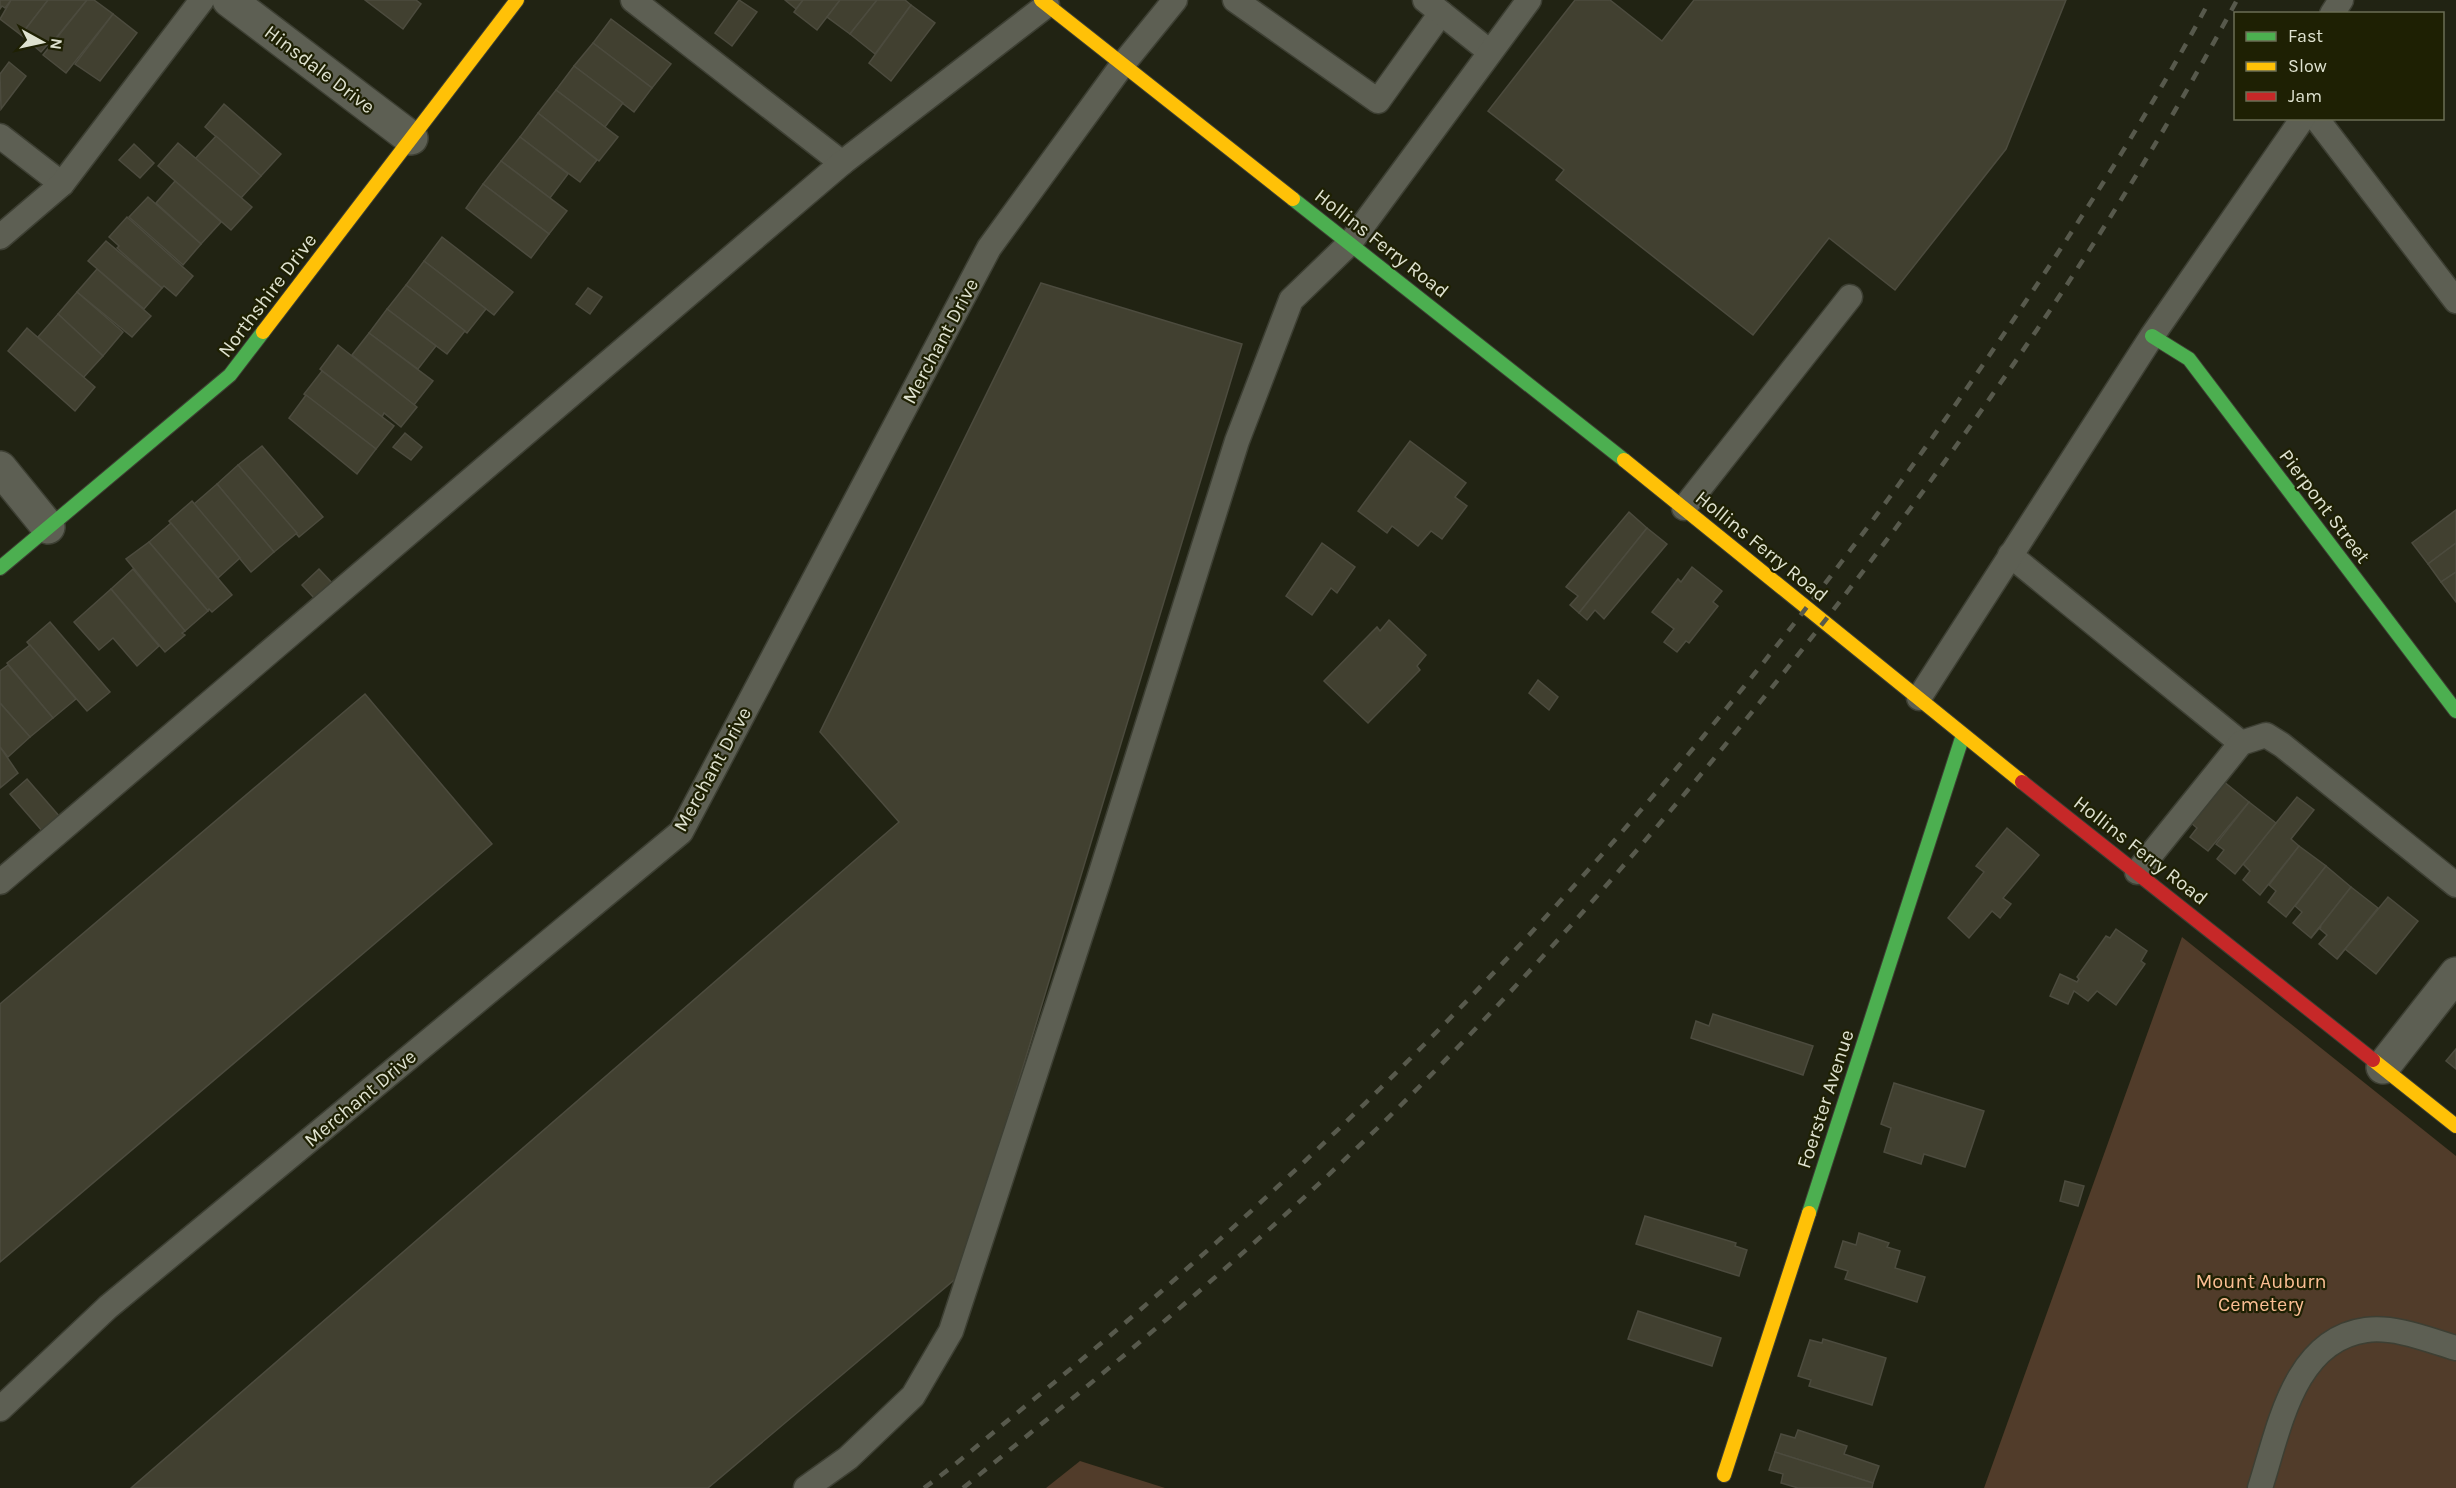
<svg xmlns="http://www.w3.org/2000/svg" width="2456" height="1488" font-family="Karla,sans-serif">
<style>
.green{fill:#513c2a}
.building{fill:#414030;stroke:#4c4b3e;stroke-width:1.5}
.lines{fill:none;stroke-linecap:round;stroke-linejoin:round}
.lane-casing{stroke:#3d3f33;stroke-width:27}
.street-casing{stroke:#3d3f33;stroke-width:36}
.fast-casing{stroke:#3d3f33;stroke-width:16}
.slow-casing{stroke:#3d3f33;stroke-width:16}
.jam-casing{stroke:#3d3f33;stroke-width:16}
.lane{stroke:#5d5f53;stroke-width:24}
.street{stroke:#5d5f53;stroke-width:33}
.fast{stroke:#4caf50;stroke-width:14}
.slow{stroke:#ffc107;stroke-width:14}
.jam{stroke:#c62828;stroke-width:14}
.rail{stroke:#57594c;stroke-width:4.5;stroke-dasharray:10 10;stroke-linecap:butt}
.labels{text-anchor:middle;stroke-width:4.5;stroke-linejoin:round;paint-order:stroke}
.street-label{font-size:20px;fill:#dfe2d0;stroke:#1e2003}
.park-label{font-size:20px;fill:#fbbe93;stroke:#1e2003}
</style>
<rect width="100%" height="100%" fill="#212313"/>
<g class="green">
<path d="M2182 937 2456 1156V1488H1984Z"/>
<path d="M1080 1461 1165 1488H1046Z"/>
</g>
<g class="building">
<path d="M0 0H11L5 8 2 6 0 9Z"/>
<path d="M11 0H48L21 35 0 19Z"/>
<path d="M48 0H87L51 44 49 43 41 52 21 35Z"/>
<path d="M87 0H94L113 14 66 73 43 55Z"/>
<path d="M365 0H416L421 4 403 29Z"/>
<path d="M739 0 757 12 732 46 715 33Z"/>
<path d="M785 0H803L796 9Z"/>
<path d="M803 0H840L817 30 794 12Z"/>
<path d="M840 0H877L850 34 827 17Z"/>
<path d="M877 0H905L911 5 875 54 850 34Z"/>
<path d="M1575 0H1610L1662 41 1694 0H2066L2006 149 1895 290 1829 238 1753 335 1556 180 1564 170 1488 111Z"/>
<path d="M911 5 935 23 891 81 869 63Z"/>
<path d="M113 14 137 33 100 81 75 64Z"/>
<path d="M611 19 671 64 652 88 593 43Z"/>
<path d="M593 43 652 88 634 112 574 66Z"/>
<path d="M9 62 26 76 1 109 0 74Z"/>
<path d="M574 66 623 103 605 127 556 90Z"/>
<path d="M556 90 618 137 599 161 538 113Z"/>
<path d="M224 104 281 154 261 176 205 127Z"/>
<path d="M538 113 597 160 580 182 520 137Z"/>
<path d="M216 136 261 176 241 198 195 159Z"/>
<path d="M520 137 568 174 550 198 501 161Z"/>
<path d="M178 143 252 207 231 230 158 166Z"/>
<path d="M134 144 154 163 140 178 119 160Z"/>
<path d="M501 161 567 211 549 234 483 184Z"/>
<path d="M175 181 221 222 201 244 156 203Z"/>
<path d="M483 184 549 234 531 258 466 208Z"/>
<path d="M148 197 201 244 183 265 129 217Z"/>
<path d="M127 217 193 276 176 296 164 286 162 288 117 248 119 246 109 237Z"/>
<path d="M442 237 513 292 494 315 424 261Z"/>
<path d="M106 241 162 288 144 309 88 261Z"/>
<path d="M424 261 486 309 467 333 406 285Z"/>
<path d="M97 269 151 316 132 337 77 292Z"/>
<path d="M1041 283 1242 344 960 1275 708 1488H131L899 822 820 732Z"/>
<path d="M406 285 465 331 447 354 387 309Z"/>
<path d="M588 288 602 297 590 314 576 304Z"/>
<path d="M77 292 123 332 103 356 58 314Z"/>
<path d="M387 309 436 346 418 369 369 333Z"/>
<path d="M58 314 103 356 83 378 38 337Z"/>
<path d="M27 328 95 387 75 411 8 351Z"/>
<path d="M369 333 433 381 414 405 352 355Z"/>
<path d="M338 345 417 407 401 427 384 413 382 417 320 369Z"/>
<path d="M322 371 394 426 376 449 304 394Z"/>
<path d="M306 395 376 449 357 474 289 418Z"/>
<path d="M405 433 422 447 411 460 393 447Z"/>
<path d="M1410 441 1466 483 1455 497 1467 506 1442 539 1431 531 1418 546 1392 526 1387 533 1358 511Z"/>
<path d="M262 446 323 517 299 537 238 465Z"/>
<path d="M238 465 297 533 274 552 217 484Z"/>
<path d="M217 484 274 552 251 572 194 504Z"/>
<path d="M192 501 240 558 218 578 169 521Z"/>
<path d="M2456 510V543L2428 564 2412 543Z"/>
<path d="M1629 512 1647 528 1579 613 1570 605 1578 596 1566 587Z"/>
<path d="M171 523 232 595 212 612 209 609 208 611 149 542Z"/>
<path d="M1647 528 1667 544 1604 619 1595 610 1587 620 1579 613Z"/>
<path d="M149 542 208 611 185 631 126 559Z"/>
<path d="M1322 543 1355 567 1337 593 1331 588 1312 615 1286 596Z"/>
<path d="M2456 543V572L2441 582 2428 564Z"/>
<path d="M1692 567 1722 591 1713 602 1718 606 1689 643 1686 641 1677 652 1664 642 1674 629 1652 612 1678 579 1681 582Z"/>
<path d="M133 569 185 631 182 633 185 635 165 652 111 589Z"/>
<path d="M319 569 333 584 315 599 302 585Z"/>
<path d="M2456 572V602L2441 582Z"/>
<path d="M111 589 159 646 137 666 113 638 99 650 74 622Z"/>
<path d="M1389 620 1426 655 1417 666 1420 670 1368 723 1324 681 1377 627 1380 631Z"/>
<path d="M50 622 110 692 87 711 27 642Z"/>
<path d="M30 645 76 699 53 718 7 663Z"/>
<path d="M8 665 53 718 30 737 0 703V671Z"/>
<path d="M1538 680 1558 697 1549 710 1529 693Z"/>
<path d="M365 694 492 844 0 1262V1004Z"/>
<path d="M0 703 30 737 8 757 0 747Z"/>
<path d="M0 747 18 773 0 788Z"/>
<path d="M27 779 60 817 43 832 10 794Z"/>
<path d="M2223 781 2249 802 2208 851 2190 837 2197 828 2191 823Z"/>
<path d="M2297 797 2314 810 2291 839 2299 846 2260 895 2243 880 2250 871 2243 864Z"/>
<path d="M2249 802 2276 823 2235 874 2217 859 2224 850 2216 844Z"/>
<path d="M2007 828 2039 855 2003 898 2011 904 2000 918 1992 911 1969 938 1948 918 1984 872 1976 866Z"/>
<path d="M2299 846 2326 866 2286 917 2268 902 2276 891 2269 885Z"/>
<path d="M2326 866 2351 887 2311 938 2293 923 2302 912 2295 906Z"/>
<path d="M2351 887 2378 908 2337 959 2319 944 2327 935 2320 929 2321 926 2311 938Z"/>
<path d="M2388 897 2418 921 2376 974 2345 949 2337 959Z"/>
<path d="M2116 929 2147 951 2141 961 2145 964 2116 1005 2097 991 2088 1001 2074 991 2068 1004 2050 996 2060 974 2077 982 2079 979 2077 977 2106 936 2110 938Z"/>
<path d="M1713 1014 1813 1046 1803 1075 1691 1038 1696 1021 1709 1026Z"/>
<path d="M2456 1049V1069L2446 1061Z"/>
<path d="M1894 1083 1984 1111 1965 1167 1924 1154 1921 1164 1884 1152 1891 1128 1881 1124Z"/>
<path d="M2065 1181 2084 1186 2078 1206 2060 1201Z"/>
<path d="M1645 1216 1736 1243 1735 1246 1747 1250 1739 1276 1636 1244Z"/>
<path d="M1859 1233 1889 1243 1887 1247 1900 1251 1895 1268 1925 1277 1917 1302 1845 1279 1848 1271 1835 1267 1843 1241 1856 1245Z"/>
<path d="M1638 1311 1721 1338 1712 1366 1628 1339Z"/>
<path d="M1823 1339 1886 1358 1872 1405 1809 1386 1811 1380 1798 1376 1810 1340 1822 1343Z"/>
<path d="M1798 1430 1847 1446 1844 1454 1879 1466 1873 1483 1775 1452 1781 1434 1795 1438Z"/>
<path d="M1775 1452 1873 1483 1872 1488H1798L1781 1483 1783 1474 1769 1470Z"/>
</g>
<g class="lines">
<g class="lane-casing">
<g id="lane">
<path d="M633 0 842 163"/>
<path d="M1235 0 1378 101 1441 13"/>
<path d="M1425 0 1490 52"/>
<path d="M2332 14 2341 0"/>
<path d="M2316 118 2456 301"/>
<path d="M0 136 62 184"/>
<path d="M0 237 62 184 202 0"/>
<path d="M1684 508 1850 297"/>
<path d="M2010 555 2241 743"/>
<path d="M1919 698 2152 336 2303 118"/>
<path d="M2137 872 2241 743 2266 735 2282 745 2456 885"/>
<path d="M0 882 842 163 1047 5"/>
<path d="M0 1409 108 1307 681 832 989 248 1123 64 1175 0"/>
<path d="M806 1488 848 1458 913 1396 951 1331 1099 879 1237 441 1291 300 1350 243 1529 0"/>
<path d="M2260 1488C2279 1430 2293 1340 2366 1330 2395 1326 2429 1340 2456 1348"/>
</g>
</g>
<g class="street-casing">
<g id="street">
<path d="M229 0 411 138"/>
<path d="M0 468 48 527"/>
<path d="M2383 1067 2456 974"/>
</g>
</g>
<g class="fast-casing">
<g id="fast">
<path d="M1293 199 1624 460"/>
<path d="M2152 336 2189 359 2456 711"/>
<path d="M0 568 230 375 263 332"/>
<path d="M1809 1213 1963 735"/>
</g>
</g>
<g class="slow-casing">
<g id="slow">
<path d="M1041 0 1293 199"/>
<path d="M263 332 517 0"/>
<path d="M1624 460 2022 782"/>
<path d="M2373 1060 2456 1126"/>
<path d="M1724 1475 1809 1213"/>
</g>
</g>
<g class="jam-casing">
<path id="jam" d="M2022 782 2373 1060"/>
</g>
<use href="#lane" class="lane"/>
<use href="#street" class="street"/>
<use href="#fast" class="fast"/>
<use href="#slow" class="slow"/>
<use href="#jam" class="jam"/>
<g class="rail">
<path d="M924 1488C956 1465 986 1438 1017 1413 1076 1365 1134 1316 1191 1265 1497 995 1767 685 1995 347 2071 235 2146 120 2210 0"/>
<path d="M963 1488C1112 1367 1259 1245 1396 1110 1527 980 1649 840 1765 696 1941 478 2104 247 2237 0"/>
</g>
</g>
<g class="labels">
<g class="street-label">
<text transform="translate(320 69) rotate(37)" y="7">Hinsdale Drive</text>
<text transform="translate(1382 243) rotate(38)" y="7">Hollins Ferry Road</text>
<text transform="translate(267 295) rotate(-53)" y="7">Northshire Drive</text>
<text transform="translate(940 341) rotate(-62)" y="7">Merchant Drive</text>
<text transform="translate(2325 506) rotate(53)" y="7">Pierpont Street</text>
<text transform="translate(1762 546) rotate(39)" y="7">Hollins Ferry Road</text>
<text transform="translate(712 769) rotate(-61)" y="7">Merchant Drive</text>
<text transform="translate(2141 850) rotate(38)" y="7">Hollins Ferry Road</text>
<text transform="translate(360 1098) rotate(-40)" y="7">Merchant Drive</text>
<text transform="translate(1825 1099) rotate(-72)" y="7">Foerster Avenue</text>
</g>
<g class="park-label">
<text x="2261" y="1288">Mount Auburn<tspan x="2261" dy="23">Cemetery</tspan></text>
</g>
</g>
<rect x="2234" y="12" width="210" height="108" fill="#1e2003" stroke="#6b6e55" stroke-width="1.5"/>
<rect x="2246" y="32" width="30" height="9" fill="#4caf50" stroke="#6b6e55" stroke-width="1.5"/>
<text x="2288" y="42" font-size="18" fill="#dfe2d0">Fast</text>
<rect x="2246" y="62" width="30" height="9" fill="#ffc107" stroke="#6b6e55" stroke-width="1.5"/>
<text x="2288" y="72" font-size="18" fill="#dfe2d0">Slow</text>
<rect x="2246" y="92" width="30" height="9" fill="#c62828" stroke="#6b6e55" stroke-width="1.5"/>
<text x="2288" y="102" font-size="18" fill="#dfe2d0">Jam</text>
<g transform="translate(42 42) rotate(98)" stroke="#1e2003" stroke-width="4.5" paint-order="stroke">
<path d="M0-4.5L10 22L0 15L-10 22Z" fill="#dfe2d0"/>
<text y="-9" font-size="16" font-weight="bold" text-anchor="middle" fill="#dfe2d0">N</text>
</g>
</svg>
